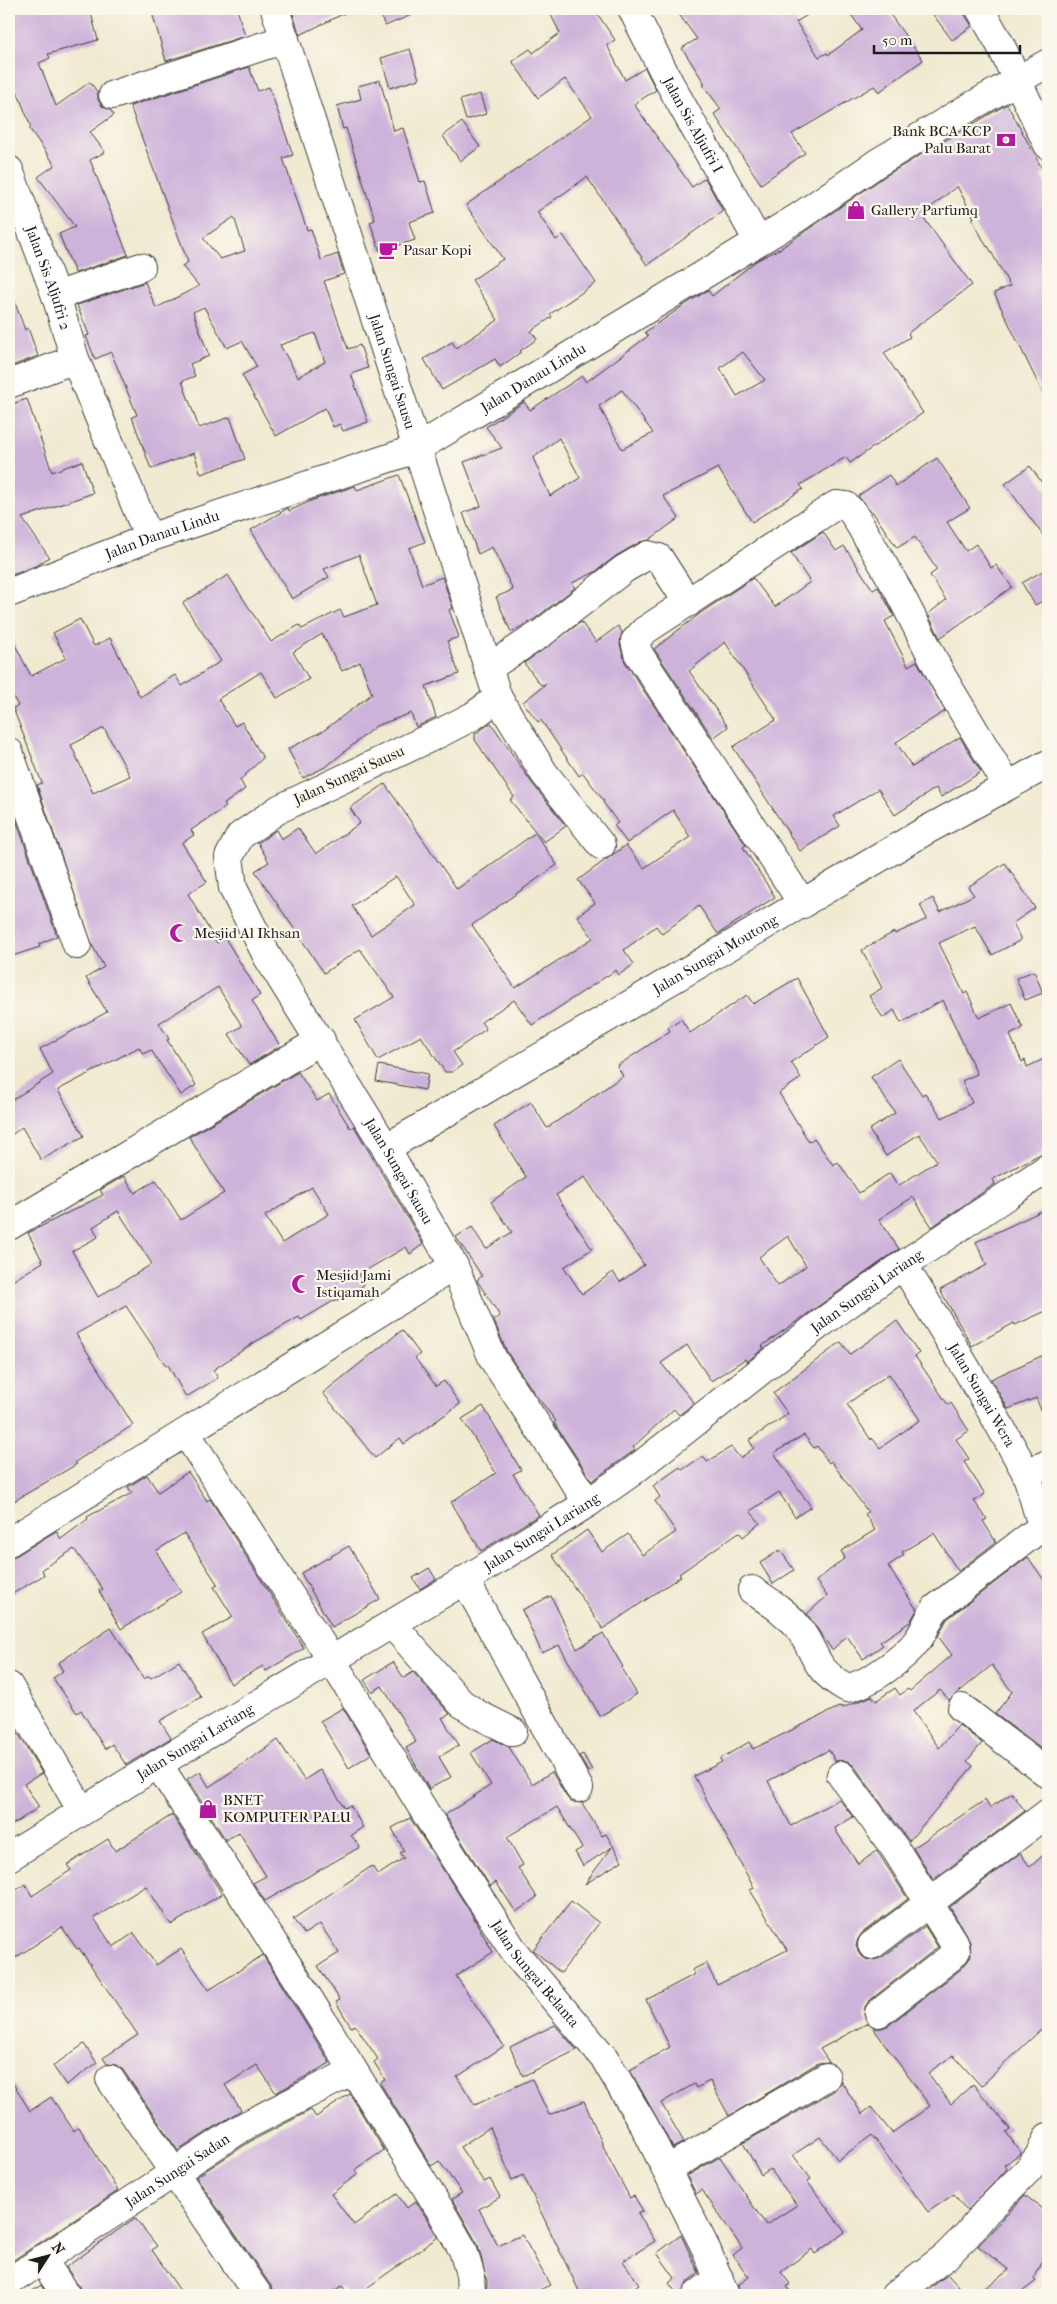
<svg xmlns="http://www.w3.org/2000/svg" width="1057" height="2304" font-family="'IM FELL French Canon',serif">
<style>
.building{fill:#cdb2da;fill-rule:evenodd}
.lines{fill:none;stroke-linecap:round;stroke-linejoin:round}
.minor-casing{stroke:#3c3b37;stroke-width:30}
.minor{stroke:#fff;stroke-width:28}
.labels{text-anchor:middle;stroke-width:4.5;stroke-linejoin:round;paint-order:stroke}
.street-label{font-size:15px;fill:#1c1c1c;stroke:#fbf7ec}
.poi-label{font-size:15px;fill:#1c1c1c;stroke:#fbf7ec;text-anchor:start}
</style>
<rect width="100%" height="100%" fill="#fbf7ec"/>
<filter id="ink" filterUnits="userSpaceOnUse"><feTurbulence type="fractalNoise" baseFrequency=".02" numOctaves="2"/><feDisplacementMap in="SourceGraphic" scale="10" xChannelSelector="R" yChannelSelector="G"/><feConvolveMatrix kernelMatrix="1 2 1 2 8 2 1 2 1" color-interpolation-filters="sRGB"/></filter>
<filter id="wash" filterUnits="userSpaceOnUse"><feTurbulence type="fractalNoise" baseFrequency=".0096" numOctaves="4" result="noise"/><feDisplacementMap in="SourceGraphic" scale="20" xChannelSelector="R" yChannelSelector="G"/><feGaussianBlur stdDeviation="1.12" result="paint"/><feColorMatrix in="noise" values="0 0 0 0 0 0 0 0 0 0 0 0 0 0 0 0 0 1.4 0 .05"/><feComposite in="paint" operator="in"/></filter>
<g filter="url(#wash)">
<rect width="100%" height="100%" fill="#f0ead1"/>
<g id="blocks">
<g class="building">
<path d="M15 9H90L98 40 48 54 50 58 39 63 56 106 90 82 98 93V100L102 106 110 110 114 115 90 132 105 152 90 160 128 255 75 273 59 234 75 227 38 177 55 165 29 128 31 127 9 70V12Z"/>
<path d="M151 9H237L245 36 166 61Z"/>
<path d="M296 9H353L300 35 292 11Z"/>
<path d="M378 9H426L385 26Z"/>
<path d="M548 9H594L615 40 607 45 625 80 645 68 656 90 634 104 692 187 705 178 723 211 647 265 587 177 537 212 556 240 563 235 596 283 550 314 552 317 531 331 537 339 520 351 521 352 500 367 495 359 442 390 424 359 452 342 456 348 498 320 472 280 503 259 466 205 592 116 565 79 538 98 512 61 530 49 533 53 560 33Z"/>
<path d="M675 9H817L796 22 819 57 827 53 828 55 862 30 847 9H886L923 60 879 92 874 86 792 134 805 153 761 184 714 114 721 109 703 85 705 84 682 48 697 39Z"/>
<path d="M929 9H961L972 26 952 40Z"/>
<path d="M410 49 419 79 390 88 381 58Z"/>
<path d="M249 67 258 91 269 87 293 155 283 158 307 230 311 229 321 260 338 254 340 262 344 274 324 281 348 349 360 345 368 368 351 374 368 422 343 431 340 424 333 427 325 408 276 436 242 375 257 367 242 341 227 348 204 307 193 312 209 356 190 364 195 376 182 381 199 428 230 417 245 459 201 474 194 453 151 469 132 417 137 415 111 352 95 359 86 336 89 335 77 305 145 282 156 308 199 286 182 266 188 262 130 106ZM234 217 245 251 220 259 203 238ZM315 333 325 362 298 377 280 345Z"/>
<path d="M380 80 394 131 403 128 420 182 425 181 435 213 409 222 415 240 380 251 370 222 375 220 346 128 343 129 337 106 361 99 358 86Z"/>
<path d="M480 94 486 114 466 120 460 100Z"/>
<path d="M1007 104 1045 174 1042 176 1048 187V404L994 293 1010 286 988 246 987 247 972 219 974 218 957 186 924 213 926 215 923 217 972 285 908 333 910 337 884 353 923 413 850 463 846 457 800 485 803 489 752 522 718 468 663 496 679 518 649 540 640 542 616 556 595 572 572 583 575 588 533 620 511 632 496 597 513 590 492 547 478 554 463 513 481 506 464 462 502 448 486 427 524 402 530 410 582 376 586 382 648 336 645 332 683 306 708 290 712 296 756 261 781 248 885 176ZM743 352 765 380 737 396 720 368ZM622 390 653 433 622 449 599 406ZM559 438 580 478 550 496 533 458Z"/>
<path d="M462 122 480 147 460 161 443 136Z"/>
<path d="M9 292H11L25 330 28 328 38 356 9 367Z"/>
<path d="M27 399 52 472 82 461 93 493 22 518 49 557 38 565 9 576V405Z"/>
<path d="M937 458 970 508 947 522 966 551 976 544 991 568 996 565 1012 587 940 638 928 614 946 600 930 575 937 570 915 537 897 548 872 511 871 512 858 496 889 475 896 486Z"/>
<path d="M1030 466 1048 491V542L1005 484Z"/>
<path d="M399 475 425 542 409 548 422 585 442 577 453 608 449 610 459 637 447 641 459 674 426 686 436 717 416 727 411 713 376 726 327 766 303 778 288 749 323 731 372 694 360 662 342 671 322 634 293 652 309 679 277 698 261 672 218 699 235 726 242 722 263 758 240 780 245 789 224 804 226 807 191 830 194 835 182 843 207 882 188 894 217 943 225 938 260 995 252 1001 280 1046 249 1065 229 1034 242 1026 218 987 159 1023 169 1039 167 1040 196 1085 181 1095 151 1050 143 1054 139 1047 58 1090 84 1136 41 1160 22 1127 9 1137V1102L53 1074 40 1049 107 1012 86 978 104 967 92 945 37 785 42 783 13 708 18 706 9 689V633L31 676 66 658 53 633 80 619 94 646 110 638 140 697 175 675 182 686 221 661 183 603 228 575 271 642 299 625 302 629 340 610 344 617 377 605 359 555 324 569 329 577 292 599 251 530 288 508 289 511 313 500 355 486 357 490ZM104 728 130 776 93 793 71 745Z"/>
<path d="M823 532 836 551 844 546 873 590 878 587 894 616 885 621 908 666 917 661 945 711 896 742 912 767 960 737 981 772 941 797 936 788 895 815 878 789 834 816 840 826 800 851 733 747 776 720 725 642 689 671 728 727 713 738 654 649 702 612 753 578 775 607 810 582 791 553Z"/>
<path d="M1048 568V598L1035 605 1022 583Z"/>
<path d="M581 622 596 642 618 626 622 632 620 644 625 662 746 845 743 847 775 897 718 934 699 906 662 934 656 926 624 950 634 964 619 975 616 970 532 1025 514 1000 481 1022 486 1029 453 1052 462 1065 452 1072H445L421 1036 378 1060 355 1020 394 997 360 949 324 973 255 871 269 862 258 843 276 830 281 839 298 828 316 854 360 823 350 808 385 784 457 889 535 833 557 865 472 925 515 988 593 938 577 916 595 903 578 880 626 845 644 868 690 837 673 810 627 843 614 825 618 823 603 802 604 801 583 773 579 776 541 720 538 722 523 702 546 684 541 685 524 663ZM396 876 415 905 371 935 352 906Z"/>
<path d="M491 723 532 783 566 826 544 842 510 800 514 797 475 740V734Z"/>
<path d="M9 800 57 936 39 944 40 947 9 957Z"/>
<path d="M1005 863 1035 908 1013 923 1021 940 992 955 975 926 939 943 964 994 967 992 979 1018 1011 1003 1023 1028 1010 1035 1022 1062 1025 1060 1027 1067 1048 1057V1150L993 1179 995 1184 932 1227 913 1197 879 1219 899 1249 762 1346 764 1348 747 1362 745 1359 711 1381 687 1345 661 1363 694 1403 679 1415 674 1409 633 1447 635 1450 592 1481 554 1423 556 1421 534 1393 507 1352 494 1321 500 1316 478 1282 477 1280 482 1276 456 1237 472 1227 486 1249 512 1232 491 1202 526 1177 494 1126 531 1102 547 1128 623 1076 617 1066 670 1031 668 1027 681 1019 690 1033 747 995 753 1004 797 978 829 1037 791 1062 801 1078 779 1093 809 1142 814 1138 833 1165 838 1162 859 1193 890 1173 898 1186 937 1161 919 1134 886 1156 869 1130 895 1113 871 1077 898 1059 922 1095 925 1093 942 1118 972 1103 962 1081 977 1074 943 1000 901 1023 894 1010 883 1018 869 996 882 988 862 950 894 932 895 934 927 919 920 905 933 898 940 912 974 895 968 887ZM585 1177 644 1265 620 1282 613 1272 582 1294 564 1267 592 1249 556 1195ZM788 1236 806 1266 778 1286 759 1257Z"/>
<path d="M1034 971 1043 993 1025 1000 1016 978Z"/>
<path d="M379 1065 428 1074 425 1090 376 1081Z"/>
<path d="M298 1072 317 1101 329 1094 350 1128 354 1126 423 1244 410 1254 406 1247 358 1275 364 1285 338 1301 337 1299 301 1320 299 1317 255 1342 213 1370 218 1378 186 1397 168 1365 166 1366 126 1306 76 1334 133 1425 75 1462 77 1464 9 1504V1283L43 1262 28 1233 103 1195 100 1190 124 1176 135 1193 156 1180 181 1220 224 1193 189 1137ZM312 1187 329 1214 282 1243 265 1216ZM118 1211 152 1264 98 1297 72 1251 98 1237 93 1227Z"/>
<path d="M1048 1208V1310L1015 1325 1014 1323 972 1346 940 1290 987 1265 976 1242Z"/>
<path d="M897 1321 919 1353 915 1356 948 1405 951 1403 969 1431 956 1439 969 1459 964 1462 985 1494 974 1501 987 1519 983 1521 996 1542 958 1571 934 1533 902 1552 904 1555 888 1566 917 1610 910 1622 880 1642 883 1645 863 1659 847 1636 832 1650 807 1614 827 1596 816 1581 845 1558 841 1551 875 1530 865 1514 868 1512 841 1475 831 1461 829 1463 817 1446 814 1448 804 1435 774 1453 811 1507 795 1517 779 1492 750 1511 760 1523 743 1537 739 1532 679 1574 681 1576 603 1629 552 1555 587 1530 602 1552 628 1534 642 1555 676 1532 655 1501 660 1497 653 1486 680 1467 682 1470 703 1456 707 1462 731 1447 740 1458 754 1448 749 1440 788 1414 773 1393 841 1342 850 1354ZM889 1374 920 1420 880 1448 872 1438 871 1440 847 1404Z"/>
<path d="M402 1330 420 1354 415 1358 436 1386 444 1381 460 1404 404 1444 400 1438 375 1458 323 1393Z"/>
<path d="M1048 1353V1426L1036 1398 1008 1409 991 1379Z"/>
<path d="M483 1406 521 1470 513 1474 539 1515 481 1551 451 1502 496 1473 462 1419Z"/>
<path d="M188 1472 207 1501 210 1499 304 1648 266 1671 263 1666 231 1684 202 1634 233 1617 214 1587 218 1585 184 1533 156 1551 181 1592 121 1629 99 1591 103 1589 74 1549 42 1569 44 1575 9 1596V1558L17 1555 56 1531 61 1539 88 1519 87 1517 132 1493 128 1487 147 1475 158 1492Z"/>
<path d="M349 1546 380 1599 332 1627 301 1573Z"/>
<path d="M780 1550 794 1570 773 1584 760 1563Z"/>
<path d="M1028 1557 1048 1586V1754L995 1714 1012 1692 992 1665 949 1700 940 1690 913 1711 939 1748 959 1725 982 1743 967 1761 973 1766 909 1841 854 1766 847 1761H835L829 1750 768 1781 791 1826 839 1799 853 1817 835 1828 836 1831 858 1864 877 1851 908 1899 862 1933 858 1939 856 1946 860 1955 866 1959 874 1960 881 1958 925 1926 938 1947 869 2001 865 2007 864 2015 868 2023 820 2049 829 2062 818 2063 729 2116 710 2081 696 2088 694 2084 661 2103 684 2142 673 2148 630 2070 670 2047 646 2000 695 1974 692 1970 706 1963 717 1985 787 1950 750 1890 754 1888 694 1776 722 1762 720 1759 749 1742 753 1749 841 1706 842 1708 872 1696 876 1701 895 1688 900 1695 908 1689 910 1691 952 1655 938 1636 947 1619Z"/>
<path d="M429 1568 436 1579 420 1589 413 1578Z"/>
<path d="M551 1596 577 1649 603 1633 623 1667 621 1668 637 1694 600 1716 559 1645 542 1653 522 1610Z"/>
<path d="M111 1628 144 1679 149 1676 151 1678 179 1661 201 1697 160 1721 171 1738 126 1765 112 1744 105 1749 81 1710 77 1713 53 1678 63 1671 58 1663Z"/>
<path d="M393 1662 404 1678 413 1672 450 1714 442 1718 459 1745 439 1757 451 1777 429 1789 406 1748 416 1742 382 1686 372 1692 364 1680Z"/>
<path d="M343 1708 371 1754 349 1768 320 1721Z"/>
<path d="M9 1719 42 1773 24 1784 39 1807 9 1827Z"/>
<path d="M493 1739 509 1747 532 1784 552 1772 566 1796 571 1802 582 1803 602 1836 606 1834 622 1861 585 1884 612 1847 583 1866 575 1852 582 1848 557 1807 507 1837 523 1865 518 1868 537 1897 516 1912 496 1882 490 1886 445 1815 491 1785 471 1753Z"/>
<path d="M278 1740 304 1780 320 1770 345 1808 350 1805 363 1827 351 1835 360 1847 265 1901 253 1883 266 1876 239 1832 226 1840 187 1779 200 1772 209 1787Z"/>
<path d="M583 1754 592 1770 588 1772 579 1756Z"/>
<path d="M1012 1793 1025 1811 933 1880 913 1848 985 1800 990 1808Z"/>
<path d="M172 1815 222 1894 171 1925 146 1886 94 1918 113 1947 134 1933 156 1965 181 1949 209 1990 263 1955 330 2063 276 2093 257 2065 225 2085 241 2110 178 2151 123 2070 116 2065 107 2064 103 2058 138 2035 79 1948 77 1949 62 1927 9 1962V1895L25 1884 32 1896 71 1870 67 1865 108 1839 115 1851Z"/>
<path d="M410 1818 471 1913 493 1952 456 1976 504 2046 457 2077 475 2105 532 2079 549 2115 584 2101 608 2157 630 2198 634 2196 643 2211 638 2214 655 2241 623 2261 639 2284 623 2295H581L523 2175 512 2180 490 2127 460 2147 484 2182 490 2179 500 2197 479 2209 498 2246 522 2235 550 2285 529 2295H486L487 2282 478 2245 452 2199 462 2193 439 2161 431 2166 380 2083 385 2080 374 2062 378 2059 355 2025 351 2027 336 2002 340 2000 318 1966 339 1953 320 1924 304 1934 293 1919 372 1866 378 1875 404 1858 400 1853 404 1851 392 1828Z"/>
<path d="M1048 1851V2023L981 2086 953 2055 928 2073 951 2104 973 2084 1010 2129 1006 2132 1021 2153 1004 2165 1007 2169 967 2211 954 2194 928 2212 872 2135 838 2160 820 2137 793 2155 811 2179 807 2181 845 2232 815 2254 812 2249 781 2272 790 2284 787 2287 793 2295H740L738 2285 749 2277 733 2255 742 2248 702 2190 696 2194 687 2176 720 2157 766 2225 797 2205 770 2169 761 2175 743 2143 834 2091 841 2081 862 2114 871 2107 892 2133 930 2106 873 2028H882L889 2025 961 1969 968 1961 971 1955 970 1942 950 1907 1020 1853 1030 1867Z"/>
<path d="M571 1901 599 1923 561 1973 533 1950Z"/>
<path d="M555 2025 577 2050 523 2076 510 2047Z"/>
<path d="M84 2044 97 2063 66 2085 53 2066Z"/>
<path d="M9 2077 30 2111 51 2097 74 2131 79 2127 118 2191 9 2263Z"/>
<path d="M350 2094 384 2150 355 2170 358 2174 331 2194 354 2225 397 2194 407 2208 416 2201 438 2237 357 2295H349L342 2286 328 2295H273L271 2286 196 2177 251 2141 311 2110 316 2117Z"/>
<path d="M1025 2195 1048 2214V2251L1034 2279 1036 2281 1018 2295H976L1009 2270 978 2246Z"/>
<path d="M135 2218 157 2246 152 2250 183 2295H81L79 2286 66 2267Z"/>
<path d="M681 2235 699 2273 687 2283 682 2295H678L669 2283 675 2278 657 2253Z"/>
<path d="M948 2275 966 2295H923L940 2280Z"/>
<path d="M41 2285 47 2295H27Z"/>
</g>
</g>
</g>
<g filter="url(#ink)">
<use href="#blocks" fill-opacity="0" stroke="#3c3b37" stroke-width="1"/>
<g class="lines">
<g class="minor-casing">
<g id="minor">
<path id="s1" d="M275 9 498 698 473 716 440 733 279 809 240 836 229 857 233 888 267 956 386 1148 454 1266 493 1359 588 1503"/>
<path id="s2" d="M632 9 670 84 758 241"/>
<path d="M980 9 1000 44 1048 145"/>
<path d="M113 95 285 39"/>
<path id="s3" d="M9 170 56 296 75 359 149 538"/>
<path d="M56 296 141 267"/>
<path d="M9 384 75 359"/>
<path id="s4" d="M9 593 149 538 416 449 797 218 877 163 963 111 1048 63"/>
<path d="M488 668 542 633 624 569 648 555 659 558 688 603"/>
<path d="M498 698 544 773 601 845"/>
<path d="M9 752 77 945"/>
<path d="M803 904 638 653 635 641 644 631 836 505 846 506 853 513 898 590 943 678 1007 785"/>
<path id="s5" d="M386 1148 925 831 1048 764"/>
<path d="M9 1226 321 1040"/>
<path id="s6" d="M903 1265C945 1332 986 1399 1024 1469 1034 1489 1034 1513 1048 1533"/>
<path id="s7" d="M186 1433 331 1659 436 1830 515 1953 605 2059 644 2125 707 2251 725 2295"/>
<path d="M1026 1473 1048 1464"/>
<path d="M9 1542 454 1266"/>
<path d="M465 1580 579 1788"/>
<path d="M752 1590C768 1601 785 1611 797 1626 818 1653 811 1668 847 1688 868 1685 904 1658 917 1641 925 1631 928 1618 936 1608L1043 1526"/>
<path d="M392 1624 461 1703 479 1715 513 1732"/>
<path d="M9 1686 82 1811"/>
<path d="M962 1708 1048 1774"/>
<path d="M158 1764 296 1978 439 2208 463 2250 470 2274 471 2292"/>
<path d="M841 1775 896 1850 929 1903 872 1945"/>
<path id="s8" d="M9 1857 158 1764 465 1580 588 1503 632 1472 820 1324 903 1265 1048 1168"/>
<path d="M879 2013 951 1957 956 1951 955 1945 929 1903 1048 1813"/>
<path d="M110 2079 258 2295"/>
<path d="M666 2170 826 2077"/>
<path d="M42 2259 66 2295"/>
<path id="s9" d="M9 2282 243 2127 353 2071"/>
<path d="M697 2295 719 2278"/>
<path d="M895 2295 945 2257 967 2235 987 2211 1028 2170 1039 2156 1048 2137"/>
</g>
</g>
<use href="#minor" class="minor"/>
</g>
</g>
<defs>
<g id="bank-bare" transform="scale(1.5)"><path d="M-6-4H6V4H-6ZM0-2.3a2.3 2.3 0 1 0 0 4.6a2.3 2.3 0 1 0 0-4.6Z" fill="#b5179e" stroke="#fbf7ec" stroke-width="2.5" paint-order="stroke"/></g>
<g id="shop-bare" transform="scale(1.5)"><path d="M-5-2.5h2.3a2.7 3.5 0 0 1 5.4 0H5L5.5 6h-11ZM-1.5-2.5h3a1.5 2.3 0 0 0-3 0Z" fill="#b5179e" stroke="#fbf7ec" stroke-width="2.5" paint-order="stroke"/></g>
<g id="cafe-bare" transform="scale(1.5)"><path d="M-5.5-4.5H6V0H3Q3 3.5 0 3.5H-2.5Q-5.5 3.5-5.5 0ZM3-3.2v2h1.7v-2ZM-6 4.5H4V6H-6Z" fill="#b5179e" stroke="#fbf7ec" stroke-width="2.5" paint-order="stroke"/></g>
<g id="mosque-bare" transform="scale(1.5)"><path d="M3.5-4.9A6 6 0 1 0 3.5 4.9A5 5 0 1 1 3.5-4.9Z" fill="#b5179e" stroke="#fbf7ec" stroke-width="2.5" paint-order="stroke"/></g>
</defs>
<g fill-rule="evenodd">
<use href="#bank-bare" x="1006" y="140"/>
<use href="#shop-bare" x="856" y="210"/>
<use href="#cafe-bare" x="388" y="250"/>
<use href="#mosque-bare" x="179" y="933"/>
<use href="#mosque-bare" x="301" y="1284"/>
<use href="#shop-bare" x="208" y="1809"/>
</g>
<g class="labels">
<g class="street-label">
<text dy="5" stroke="none"><textPath href="#s2" startOffset="131">Jalan Sis Aljufri I</textPath></text>
<text dy="5" stroke="none"><textPath href="#s3" startOffset="115">Jalan Sis Aljufri 2</textPath></text>
<text dy="5" stroke="none"><textPath href="#s1" startOffset="381">Jalan Sungai Sausu</textPath></text>
<text dy="5" stroke="none"><textPath href="#s4" startOffset="569">Jalan Danau Lindu</textPath></text>
<text dy="5" stroke="none"><textPath href="#s4" startOffset="164">Jalan Danau Lindu</textPath></text>
<text transform="translate(349 775) rotate(-25)" y="5">Jalan Sungai Sausu</text>
<text dy="5" stroke="none"><textPath href="#s5" startOffset="382">Jalan Sungai Moutong</textPath></text>
<text dy="5" stroke="none"><textPath href="#s1" startOffset="1401">Jalan Sungai Sausu</textPath></text>
<text dy="5" stroke="none"><textPath href="#s8" startOffset="1029">Jalan Sungai Lariang</textPath></text>
<text dy="5" stroke="none"><textPath href="#s6" startOffset="152">Jalan Sungai Wera</textPath></text>
<text dy="5" stroke="none"><textPath href="#s8" startOffset="624">Jalan Sungai Lariang</textPath></text>
<text dy="5" stroke="none"><textPath href="#s8" startOffset="219">Jalan Sungai Lariang</textPath></text>
<text dy="5" stroke="none"><textPath href="#s7" startOffset="644">Jalan Sungai Belanta</textPath></text>
<text dy="5" stroke="none"><textPath href="#s9" startOffset="202">Jalan Sungai Sadan</textPath></text>
</g>
<g class="poi-label">
<text x="991" y="136" text-anchor="end">Bank BCA KCP<tspan x="991" dy="17">Palu Barat</tspan></text>
<text x="871" y="215">Gallery Parfumq</text>
<text x="403" y="255">Pasar Kopi</text>
<text x="194" y="938">Mesjid Al Ikhsan</text>
<text x="316" y="1280">Mesjid Jami<tspan x="316" dy="17">Istiqamah</tspan></text>
<text x="223" y="1805">BNET<tspan x="223" dy="17">KOMPUTER PALU</tspan></text>
</g>
</g>
<rect width="1057" height="2304" fill="none" stroke="#fbf7ec" stroke-width="30"/>
<g transform="translate(48 2256) rotate(54)" stroke="#fbf7ec" stroke-width="4" paint-order="stroke">
<path d="M0-4L9 19L0 12L-9 19Z" fill="#1c1c1c"/>
<text y="-8" font-size="14" font-weight="bold" text-anchor="middle" fill="#1c1c1c">N</text>
</g>
<path d="M874 45v8h146v-8" fill="none" stroke="#1c1c1c" stroke-width="2.5"/>
<text x="882" y="45" font-size="15" fill="#1c1c1c" stroke="#fbf7ec" stroke-width="4" paint-order="stroke">50 m</text>
</svg>
